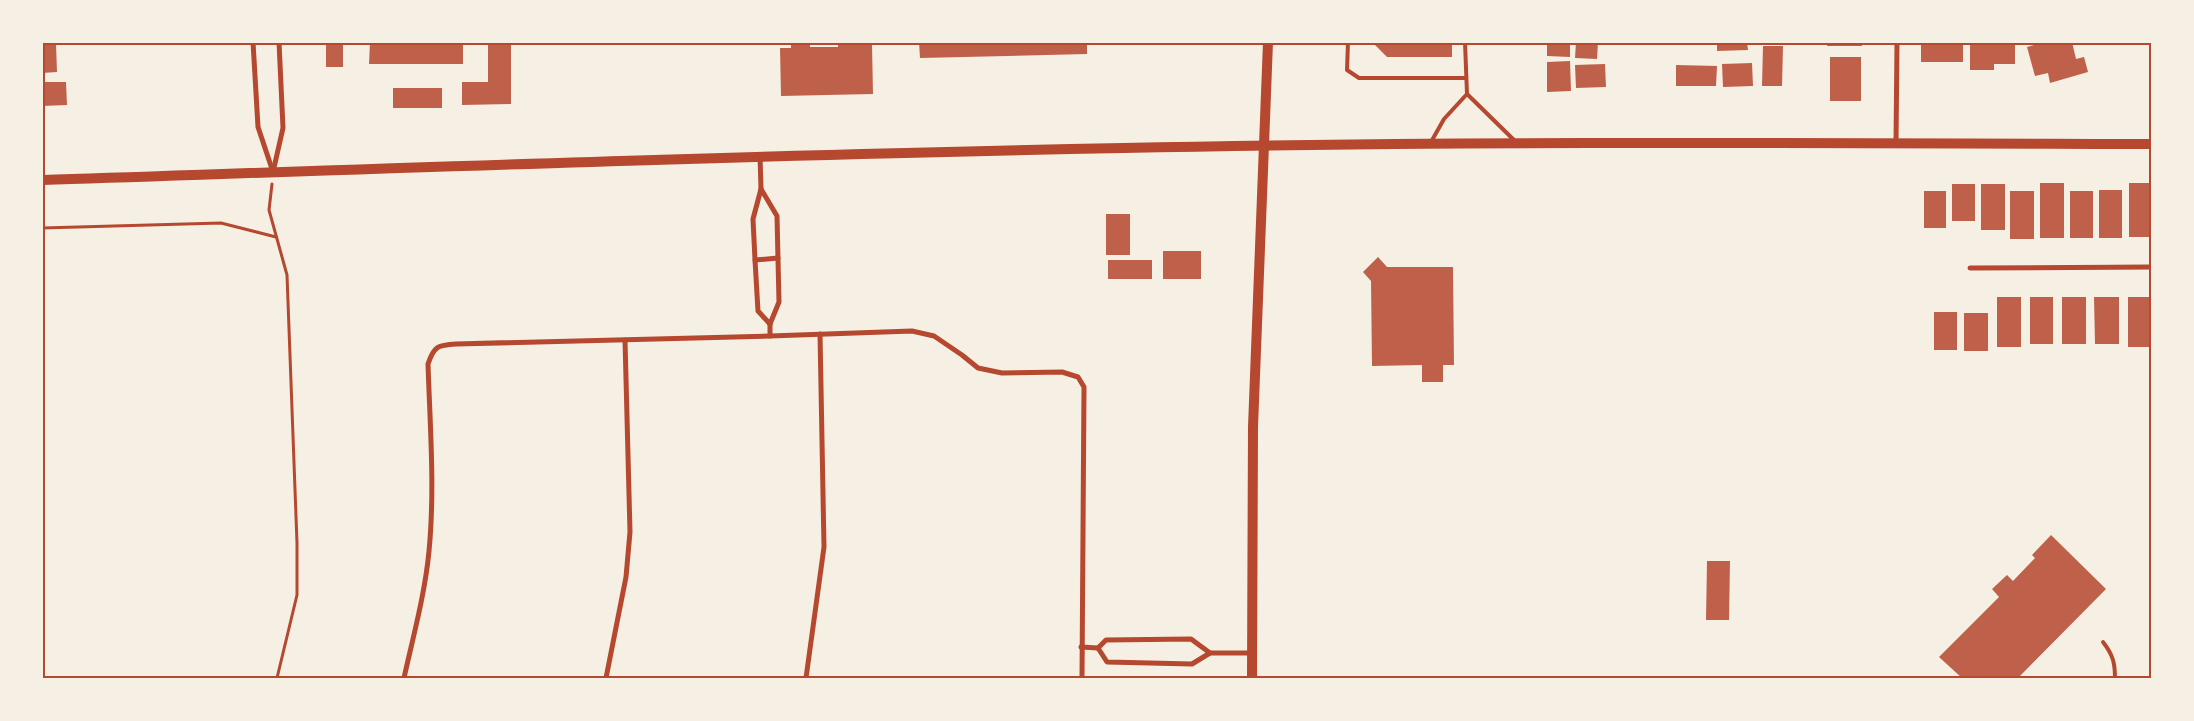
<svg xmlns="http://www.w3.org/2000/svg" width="2194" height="721" font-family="'Work Sans',sans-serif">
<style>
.building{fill:#bf614a}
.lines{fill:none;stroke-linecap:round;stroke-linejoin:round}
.path{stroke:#b5482f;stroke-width:3}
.service{stroke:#b5482f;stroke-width:4}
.minor{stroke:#b5482f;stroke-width:5}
.secondary{stroke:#b5482f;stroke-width:10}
.neatline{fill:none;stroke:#b5482f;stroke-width:2}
</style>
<rect width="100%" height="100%" fill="#f6efe4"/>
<g class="building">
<rect x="326" y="42" width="17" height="25"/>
<path d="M370 42H463V64H369Z"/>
<path d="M488 42H511V104L462 105V82H488Z"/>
<path d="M838 42 872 45 873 94 781 96 780 48H791V43H810V47H838Z"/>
<path d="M919 42H1087V54L920 58Z"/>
<path d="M1372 42H1452V57H1387Z"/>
<path d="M1547 42H1570V57L1547 56Z"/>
<path d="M1576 42H1598L1597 59 1575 58Z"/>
<path d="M1717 42H1747L1748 50 1717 51Z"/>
<rect x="1827" y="42" width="35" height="4"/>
<rect x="1921" y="42" width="42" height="20"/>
<path d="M1970 42H2015V64H1994V70H1970Z"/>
<path d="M2044 42H2072L2076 59 2084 57 2088 72 2050 83 2048 73 2035 76 2027 47Z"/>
<path d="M56 44 57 72 42 73V45Z"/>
<path d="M1763 46H1783L1782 86H1762Z"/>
<rect x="1830" y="57" width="31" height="44"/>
<path d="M1570 61 1571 91 1547 92V62Z"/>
<path d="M1752 63 1753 86 1723 87 1722 64Z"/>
<path d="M1605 64 1606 87 1576 88 1575 65Z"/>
<path d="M1676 65 1717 66 1716 86H1676Z"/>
<path d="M42 82H66L67 105 42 106Z"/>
<rect x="393" y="88" width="49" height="20"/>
<rect x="2040" y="183" width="24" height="55"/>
<rect x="2129" y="183" width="23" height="54"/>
<rect x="1952" y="184" width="23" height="37"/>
<rect x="1981" y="184" width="24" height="46"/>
<rect x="2099" y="190" width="23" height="48"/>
<rect x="1924" y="191" width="22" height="37"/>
<rect x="2010" y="191" width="24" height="48"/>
<rect x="2070" y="191" width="23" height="47"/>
<rect x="1106" y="214" width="24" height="41"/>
<rect x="1163" y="251" width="38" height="28"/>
<path d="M1378 257 1387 267H1453L1454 365H1443V382H1422V365L1372 366 1371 281 1363 272Z"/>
<rect x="1108" y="260" width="44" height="19"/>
<rect x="1997" y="297" width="24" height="50"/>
<rect x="2030" y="297" width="23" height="47"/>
<rect x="2062" y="297" width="24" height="47"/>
<path d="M2094 297H2119V344H2095Z"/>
<rect x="2128" y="297" width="23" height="50"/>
<rect x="1934" y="312" width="23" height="38"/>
<rect x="1964" y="313" width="24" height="38"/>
<path d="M2051 535 2106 589 2018 678H1962L1939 657 1999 597 1992 589 2007 575 2013 581 2035 558 2032 555Z"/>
<path d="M1707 561H1730L1729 620H1706Z"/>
</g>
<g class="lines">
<g class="path">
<path d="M272 184 269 210 287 275 297 543V595L277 678"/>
<path d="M42 228 221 223 276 237"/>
</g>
<g class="service">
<path d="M1348 42 1347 70 1359 78H1466"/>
<path d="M1465 42 1467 94 1516 142"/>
<path d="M1431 142 1444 119 1467 94"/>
<path d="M2103 642C2113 655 2115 663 2115 678"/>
</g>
<g class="minor">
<path d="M253 42 258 127 273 172"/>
<path d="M1896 143 1897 42"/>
<path d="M760 156 761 189 753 219 755 260 758 311 770 324"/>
<path d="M273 172 283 128 279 42"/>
<path d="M761 189 777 216 779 302 770 324V336"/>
<path d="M755 260 778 258"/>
<path d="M1970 268 2152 267"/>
<path d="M1081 647 1098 648"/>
<path d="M1098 648 1107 662 1192 664 1210 653H1252"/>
<path d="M1098 648 1106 640 1191 639 1210 653"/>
<path d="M404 678C413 637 425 594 429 551 435 489 430 426 428 364 434 346 438 345 456 344L770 336 912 331 934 336 962 355 978 368 1002 373 1062 372 1078 377 1084 387 1082 678"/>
<path d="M606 678 626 577 630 532 625 340"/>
<path d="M806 678 824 547 820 334"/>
</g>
<g class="secondary">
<path d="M42 180C403 168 763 155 1123 148 1466 141 1809 143 2152 144"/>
<path d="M1252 678 1253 427 1268 42"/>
</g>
</g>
<rect width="2194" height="721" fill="none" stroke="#f6efe4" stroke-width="88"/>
<rect x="44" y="44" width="2106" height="633" class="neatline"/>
</svg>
